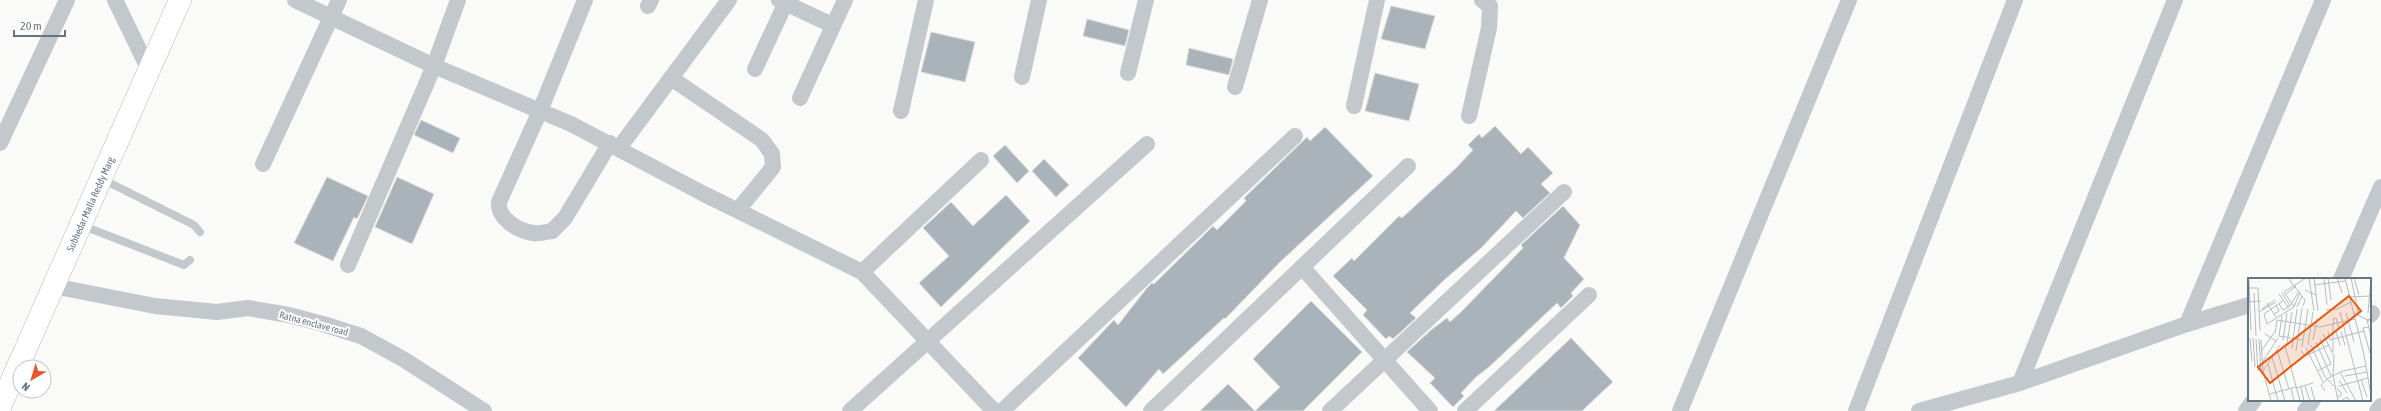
<svg xmlns="http://www.w3.org/2000/svg" width="2381" height="411" font-family="'Asap Condensed',sans-serif">
<style>
.building{fill:#aab3b9;stroke:#dcdcda}
.lines{fill:none;stroke-linecap:round;stroke-linejoin:round}
.secondary-casing{stroke:#b3babf;stroke-width:23}
.service{stroke:#c3c8cc;stroke-width:8}
.minor{stroke:#c3c8cc;stroke-width:16}
.secondary{stroke:#fff;stroke-width:22}
.labels{text-anchor:middle;stroke-width:4;stroke-linejoin:round;paint-order:stroke}
.street-label{font-size:10px;fill:#657683;stroke:#fff}
.inset-road{fill:none;stroke:#b5bdc2;stroke-width:1}
.view{fill:#e8590c;fill-opacity:0.15;stroke:#e8590c;stroke-width:2}
.inset-edge{fill:none;stroke:#657683;stroke-width:2}
</style>
<rect width="100%" height="100%" fill="#fafaf8"/>
<g class="building">
<path d="M1391 6 1435 16 1425 49 1381 39Z"/>
<path d="M1087 19 1129 30 1125 46 1083 36Z"/>
<path d="M931 32 975 42 965 82 921 72Z"/>
<path d="M1189 48 1233 59 1229 75 1186 65Z"/>
<path d="M1375 73 1419 84 1409 121 1365 111Z"/>
<path d="M421 120 460 138 453 153 414 135Z"/>
<path d="M1495 126 1521 154 1528 147 1553 173 1541 184 1550 193 1523 218 1516 211 1481 248 1443 281 1410 313 1416 318 1393 339 1389 336 1386 339 1363 315 1367 310 1333 276 1352 258 1354 261 1399 216 1402 218 1456 168 1473 150 1468 145 1479 134 1482 138Z"/>
<path d="M1325 127 1373 176 1280 262 1225 319 1224 318 1163 374 1159 369 1126 407 1078 358 1114 320 1118 325 1147 288 1152 283 1154 284 1213 226 1217 230 1246 201 1244 198 1307 137 1310 141Z"/>
<path d="M1005 145 1029 171 1017 183 993 156Z"/>
<path d="M1044 159 1069 185 1056 197 1032 171Z"/>
<path d="M327 177 368 196 357 219 354 217 333 261 294 243Z"/>
<path d="M397 177 434 194 412 244 375 227Z"/>
<path d="M1006 195 1030 221 941 307 919 283 949 256 923 228 951 202 973 226Z"/>
<path d="M1563 206 1580 225 1564 258 1584 279 1571 293 1573 296 1561 308 1557 303 1489 367 1476 377 1461 393 1464 396 1453 407 1430 383 1435 378 1407 352 1431 330 1447 318 1450 322 1462 311 1523 248 1521 245Z"/>
<path d="M1311 301 1362 352 1303 411H1255L1280 387 1253 359Z"/>
<path d="M1571 338 1613 382 1603 391 1582 411H1494Z"/>
<path d="M1228 384 1255 411H1200Z"/>
</g>
<g class="lines">
<g class="secondary-casing">
<path id="secondary" d="M0 407 180 0"/>
</g>
<g class="service">
<path d="M102 179 194 225 200 232"/>
<path d="M81 225 184 265 190 260"/>
</g>
<g class="minor">
<path d="M115 0 149 70"/>
<path d="M295 0 434 66 571 124 704 194 862 272 994 411"/>
<path d="M585 0 540 111 499 202C497 218 518 231 533 233 539 234 546 232 552 231L565 218 610 143"/>
<path d="M779 0 832 25"/>
<path d="M648 6 651 0"/>
<path d="M755 69 787 0"/>
<path d="M1128 73 1146 0"/>
<path d="M1022 77 1039 0"/>
<path d="M671 78 762 140 772 154 773 167 738 210"/>
<path d="M1235 87 1260 0"/>
<path d="M800 98 845 0"/>
<path d="M1354 106 1377 0"/>
<path d="M901 111 926 0"/>
<path d="M1469 116 1489 28 1490 6 1482 0"/>
<path d="M0 143 67 0"/>
<path d="M619 148 729 0"/>
<path d="M263 164 339 0"/>
<path d="M348 265 434 66 458 0"/>
<path d="M1302 267 1430 411"/>
<path d="M862 272 981 160"/>
<path d="M2341 279 2381 187"/>
<path d="M53 286 155 306 217 312 248 308 289 315 323 324 361 336 403 359 484 411"/>
<path d="M2370 315 2372 313"/>
<path d="M2187 324 2323 0"/>
<path d="M2020 383 2175 0"/>
<path d="M850 411 1147 144"/>
<path d="M1002 411 1295 136"/>
<path d="M1151 411 1408 166"/>
<path d="M1330 411 1564 192"/>
<path d="M1465 411 1589 295"/>
<path d="M1680 411 1849 0"/>
<path d="M1856 411 2015 0"/>
<path d="M1919 411 2020 383 2187 324 2249 305"/>
<path d="M2246 411 2254 400"/>
<path d="M2305 411 2313 400"/>
<path d="M2377 411 2381 406"/>
</g>
<use href="#secondary" class="secondary"/>
</g>
<g class="labels">
<g class="street-label">
<text transform="translate(90 204) rotate(-66)" y="4">Subhedar Malla Reddy Marg</text>
<text transform="translate(314 323) rotate(15)" y="4">Ratna enclave road</text>
</g>
</g>
<g transform="translate(2248 278)">
<rect width="123" height="123" fill="#fafaf8"/>
<path class="inset-road" d="M40 0 57 22 55 28M61 0 66 33M66 0 70 33M76 0 79 27M80 0 83 22M89 0 94 15M97 0 116 77 123 117M103 0 111 38M106 0 111 17M1 3 3 52M66 7 97 3M0 10H10L12 53M57 12 68 17M6 15 8 58M34 15 42 28M31 16 40 29M38 16 48 8M101 19 123 18M35 23 16 36 19 46 46 29 52 14M0 24 13 23M19 25 28 39M31 26 35 32 42 28 51 13M46 29 36 14 58 0M49 29 54 18M14 31 27 22M78 32 89 31 103 24M11 34 28 24M92 34 115 123M98 35 106 64M106 35 123 44M120 35 123 0M26 36 31 33 28 27M123 41 119 42 123 58M86 46 85 41 88 40 91 51M121 49 115 50 122 75M88 53 92 68M80 54 82 62 116 53M93 54 97 67M27 55 29 42 72 49 107 41M17 56 28 63M75 56 86 78 85 97 90 123M31 58 55 62M31 58 34 38M2 60 4 83M5 60 7 89M8 61 10 93M11 61 13 92M13 62 15 93 23 123M35 62 39 35M65 62 69 41M68 64 83 98M39 65 44 34M60 67 65 34M63 67 77 99 88 110M37 68 52 123M54 69 60 31M44 70 49 31M58 70 75 104M14 72 26 55M29 72 41 111M48 73 54 30M53 73 57 78 81 67M85 74V46M24 79 37 123M15 83 30 60M20 86 30 123M15 93 32 67M69 93 83 86 72 61M92 94 108 123M97 98 119 94M113 101 119 119M91 102 99 115M57 108 62 123M91 108 120 100M53 109 56 123M63 109 67 123M48 110 65 105M89 110 94 116 90 119M43 111 46 123M77 113 73 107 82 99 95 93 118 88M22 116 48 109M93 123 99 119 102 123"/>
<path class="view" d="M101 18 113 33 22 105 10 89Z"/>
<rect width="123" height="123" class="inset-edge"/>
</g>
<g transform="translate(32 379) rotate(218)"><circle r="19" fill="#ffffff" stroke="#c1c8cd"/>
<path d="M0-3L7 15L0 10L-7 15Z" fill="#e4572e"/>
<text y="-6" font-size="11" font-weight="bold" text-anchor="middle" fill="#657683">N</text>
</g>
<path d="M14 30v6h51v-6" fill="none" stroke="#657683" stroke-width="2"/>
<text x="20" y="30" font-size="12" fill="#657683" stroke="#ffffff" stroke-width="3" paint-order="stroke">20 m</text>
</svg>
